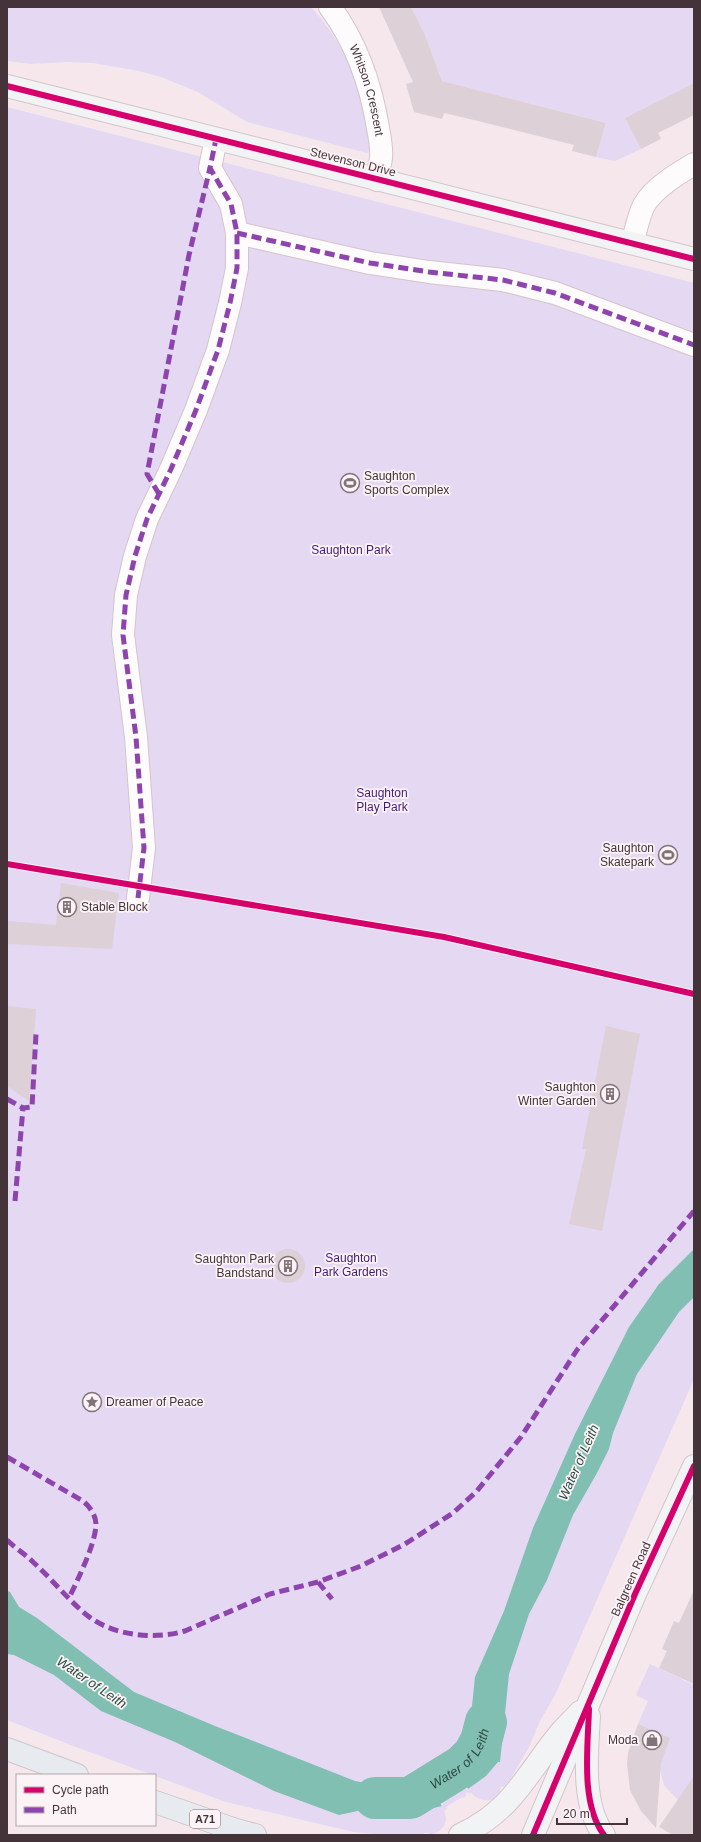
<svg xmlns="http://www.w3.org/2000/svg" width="701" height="1842" font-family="Arial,sans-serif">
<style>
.green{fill:#e4d8f3}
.water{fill:#80bfb1}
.pier{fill:#f5e7ec}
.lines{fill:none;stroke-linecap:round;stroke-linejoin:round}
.river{stroke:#80bfb1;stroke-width:42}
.building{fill:#ddd0d7}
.street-casing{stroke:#d4c5ca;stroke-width:24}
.secondary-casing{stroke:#d4c5ca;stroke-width:24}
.primary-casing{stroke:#cec6c9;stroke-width:24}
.street{stroke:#fefbfc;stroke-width:22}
.secondary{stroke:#f2f3f5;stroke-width:22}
.primary{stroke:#e7ebef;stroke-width:22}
.quiet{stroke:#8e44ad;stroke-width:5;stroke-dasharray:10 5;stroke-linecap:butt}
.cycleway-casing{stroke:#fcf3f6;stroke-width:8}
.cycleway{stroke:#d6006c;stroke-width:6}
.labels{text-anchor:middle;stroke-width:3.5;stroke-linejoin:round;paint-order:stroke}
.shield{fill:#fcf3f6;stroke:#7b6d72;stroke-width:1}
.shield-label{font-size:11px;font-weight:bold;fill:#44343a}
.street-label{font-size:12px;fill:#44343a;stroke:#fcf3f6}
.poi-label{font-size:12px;fill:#44343a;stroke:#fcf3f6;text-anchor:end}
.park-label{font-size:12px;fill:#41187c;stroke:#fcf3f6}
.water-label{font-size:13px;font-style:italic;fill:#2b4941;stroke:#fcf3f6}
</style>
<rect width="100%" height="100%" fill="#f5e7ec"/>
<g class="green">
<path d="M7 7H311C333 30 358 73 364 104 367 119 368 134 371 149L367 153 247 122 198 92 161 77 139 71 93 63 67 62 31 64 7 61Z"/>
<path d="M411 7H694V83L625 118 641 149 615 161 596 157 606 123 442 81 425 35Z"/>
<path d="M7 107 694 283V1379L555 1695 540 1721 528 1749 505 1788 501 1786C499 1790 502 1790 499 1794 492 1804 479 1801 471 1793L469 1794 468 1792 465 1794 466 1796 463 1798 462 1797 446 1807 447 1809 444 1811C450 1823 441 1833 429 1835V1833H424L423 1835H387L354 1832 226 1802 76 1747 7 1720Z"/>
<path d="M650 1664 694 1685V1791L678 1800 664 1785 660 1769 638 1724 648 1701 636 1695Z"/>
</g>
<g class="water">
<path d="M694 1249V1297L679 1312 637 1374 613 1433 609 1449 597 1473 573 1515 547 1580 529 1614 509 1674 500 1762H498L486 1776 468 1789 448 1757 451 1755 449 1750 469 1735 475 1677 504 1611 533 1528 575 1434 629 1327 659 1284Z"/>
<path d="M7 1591 10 1592 19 1607 37 1618 134 1692 215 1726 355 1781 394 1788 407 1777 419 1773 422 1774 442 1806 429 1809 362 1810 339 1815 274 1791 175 1742 101 1711 54 1675 14 1655 7 1654Z"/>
</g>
<g class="pier">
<path d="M446 1757H448L468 1789 467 1790Z"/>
<path d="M423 1773 443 1804 442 1806 422 1774Z"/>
</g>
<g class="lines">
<path class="river" id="s1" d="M375 1798H410L462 1766 474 1754 481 1741 486 1722"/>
</g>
<g class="building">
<path d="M379 7H411L425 35 442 81 606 123 596 157 572 151 574 145 478 121 444 113 442 119 414 112 406 84 413 82Z"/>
<path d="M694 83V115L658 133 661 139 641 149 625 118Z"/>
<path d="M61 883 119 893 112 949 7 944V921L56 925Z"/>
<path d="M7 1006 36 1009 29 1101 7 1086Z"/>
<path d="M606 1026 640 1034 602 1231 569 1224 586 1149H582Z"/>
<circle cx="288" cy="1266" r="17"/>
<path d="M694 1590V1684L659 1668 667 1651 662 1649 674 1621 679 1623Z"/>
<path d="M638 1724 670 1738 661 1763 656 1828 641 1811 630 1790 627 1764 628 1753Z"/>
<path d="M694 1776V1835H673L659 1827Z"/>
</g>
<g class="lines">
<g class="street-casing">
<g id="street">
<path id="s2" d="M330 7C356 42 371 85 378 128 380 138 382 148 381 158 380 166 378 173 377 180"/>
<path d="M237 233 370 263 429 272 503 280 555 293 694 345"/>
<path d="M632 243C636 231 638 217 644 205 654 188 677 174 694 164"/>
<path d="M138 898 144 848 136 737 123 635 126 595 135 556 147 519 171 469 196 410 218 350 230 303 237 268V233L231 204 210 168 216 139"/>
</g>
</g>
<g class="secondary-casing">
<g id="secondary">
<path d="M7 86 694 259"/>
<path d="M589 1716C587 1752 581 1805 604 1835"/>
<path d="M460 1835C513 1811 526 1774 561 1732 567 1725 574 1719 580 1712"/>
<path d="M533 1835 635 1594 694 1466"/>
</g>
</g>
<g class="primary-casing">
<g id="primary">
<path d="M7 1749 77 1775"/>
<path d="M155 1802 236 1830 255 1835"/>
</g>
</g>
<use href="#street" class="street"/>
<use href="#secondary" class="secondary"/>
<use href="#primary" class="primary"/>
<g class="quiet">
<path d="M237 233 370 263 429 272 503 280 555 293 694 345"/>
<path d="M159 494 147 474 189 255 210 168"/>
<path d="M138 898 144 848 136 737 123 635 126 595 135 556 147 519 171 469 196 410 218 350 230 303 237 268V233L231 204 210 168 216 139"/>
<path d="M7 1099 23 1108"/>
<path d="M15 1201 23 1108 32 1107 36 1034"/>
<path d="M7 1457 83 1501C90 1507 96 1515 96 1525 95 1545 78 1579 69 1598"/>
<path d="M7 1540C15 1548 25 1554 33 1562 52 1579 68 1600 88 1616 114 1636 155 1640 185 1631L270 1594 318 1582 361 1566 405 1544 453 1513 476 1492 521 1437 577 1350 694 1211"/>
<path d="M318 1582 332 1599"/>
</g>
<g class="cycleway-casing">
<g id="cycleway">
<path d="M7 86 694 259"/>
<path d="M7 864 444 937 694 994"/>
<path d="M589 1709C588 1746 580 1803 604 1835"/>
<path d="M533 1835 635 1594 694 1466"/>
</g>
</g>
<use href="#cycleway" class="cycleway"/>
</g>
<defs>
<g id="stadium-ring" transform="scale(1)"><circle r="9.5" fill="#fcf3f6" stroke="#827378" stroke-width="1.5"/><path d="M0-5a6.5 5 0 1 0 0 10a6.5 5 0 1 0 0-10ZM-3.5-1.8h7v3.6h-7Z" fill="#827378"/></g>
<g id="building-ring" transform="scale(1)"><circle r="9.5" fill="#fcf3f6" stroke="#827378" stroke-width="1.5"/><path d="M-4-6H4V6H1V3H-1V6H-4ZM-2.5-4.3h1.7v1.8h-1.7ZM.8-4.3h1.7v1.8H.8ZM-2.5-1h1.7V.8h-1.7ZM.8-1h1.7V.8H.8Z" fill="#827378"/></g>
<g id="sight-ring" transform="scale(1)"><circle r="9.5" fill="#fcf3f6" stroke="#827378" stroke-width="1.5"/><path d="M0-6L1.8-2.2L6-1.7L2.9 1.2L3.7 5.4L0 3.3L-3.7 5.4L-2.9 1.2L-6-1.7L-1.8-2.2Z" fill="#827378"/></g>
<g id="shop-ring" transform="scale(1)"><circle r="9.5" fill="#fcf3f6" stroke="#827378" stroke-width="1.5"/><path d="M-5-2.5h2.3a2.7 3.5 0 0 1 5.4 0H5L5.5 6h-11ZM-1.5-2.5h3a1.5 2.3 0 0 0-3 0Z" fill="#827378"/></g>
</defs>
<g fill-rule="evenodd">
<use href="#stadium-ring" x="350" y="483"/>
<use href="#stadium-ring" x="668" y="855"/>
<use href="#building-ring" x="67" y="907"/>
<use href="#building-ring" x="610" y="1094"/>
<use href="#building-ring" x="288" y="1266"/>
<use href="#sight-ring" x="92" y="1402"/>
<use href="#shop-ring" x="652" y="1740"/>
</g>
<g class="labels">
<rect class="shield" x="190" y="1810" width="30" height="18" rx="3"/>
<g class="shield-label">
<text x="205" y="1823">A71</text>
</g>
<g class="street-label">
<text dy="4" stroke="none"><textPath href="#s2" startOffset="92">Whitson Crescent</textPath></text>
<text transform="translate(353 162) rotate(14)" y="4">Stevenson Drive</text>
<text transform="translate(631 1579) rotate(-66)" y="4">Balgreen Road</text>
</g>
<g class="poi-label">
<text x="364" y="480" text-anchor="start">Saughton<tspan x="364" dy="14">Sports Complex</tspan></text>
<text x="654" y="852">Saughton<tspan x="654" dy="14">Skatepark</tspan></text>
<text x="81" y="911" text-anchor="start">Stable Block</text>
<text x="596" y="1091">Saughton<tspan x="596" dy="14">Winter Garden</tspan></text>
<text x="274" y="1263">Saughton Park<tspan x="274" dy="14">Bandstand</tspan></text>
<text x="106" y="1406" text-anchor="start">Dreamer of Peace</text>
<text x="638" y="1744">Moda</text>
</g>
<g class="park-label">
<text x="351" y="554">Saughton Park</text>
<text x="382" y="797">Saughton<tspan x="382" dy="14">Play Park</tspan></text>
<text x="351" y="1262">Saughton<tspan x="351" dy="14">Park Gardens</tspan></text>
</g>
<g class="water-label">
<text transform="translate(578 1462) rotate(-66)" y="5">Water of Leith</text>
<text transform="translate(92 1682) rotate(34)" y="5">Water of Leith</text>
<text dy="5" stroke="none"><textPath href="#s1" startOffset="100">Water of Leith</textPath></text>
</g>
</g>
<rect width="701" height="1842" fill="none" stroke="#44343a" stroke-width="16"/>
<rect x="16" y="1774" width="140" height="52" fill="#fcf3f6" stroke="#b2a7ab"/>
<rect x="24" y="1787" width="20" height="6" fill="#d6006c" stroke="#b2a7ab"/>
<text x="52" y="1794" font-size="12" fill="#44343a">Cycle path</text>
<rect x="24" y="1807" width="20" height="6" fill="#8e44ad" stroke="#b2a7ab"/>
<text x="52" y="1814" font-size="12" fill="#44343a">Path</text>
<path d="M557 1818v6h70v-6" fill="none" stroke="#44343a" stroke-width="2"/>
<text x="563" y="1818" font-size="12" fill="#44343a" stroke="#fcf3f6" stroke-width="3" paint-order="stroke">20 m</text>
</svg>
